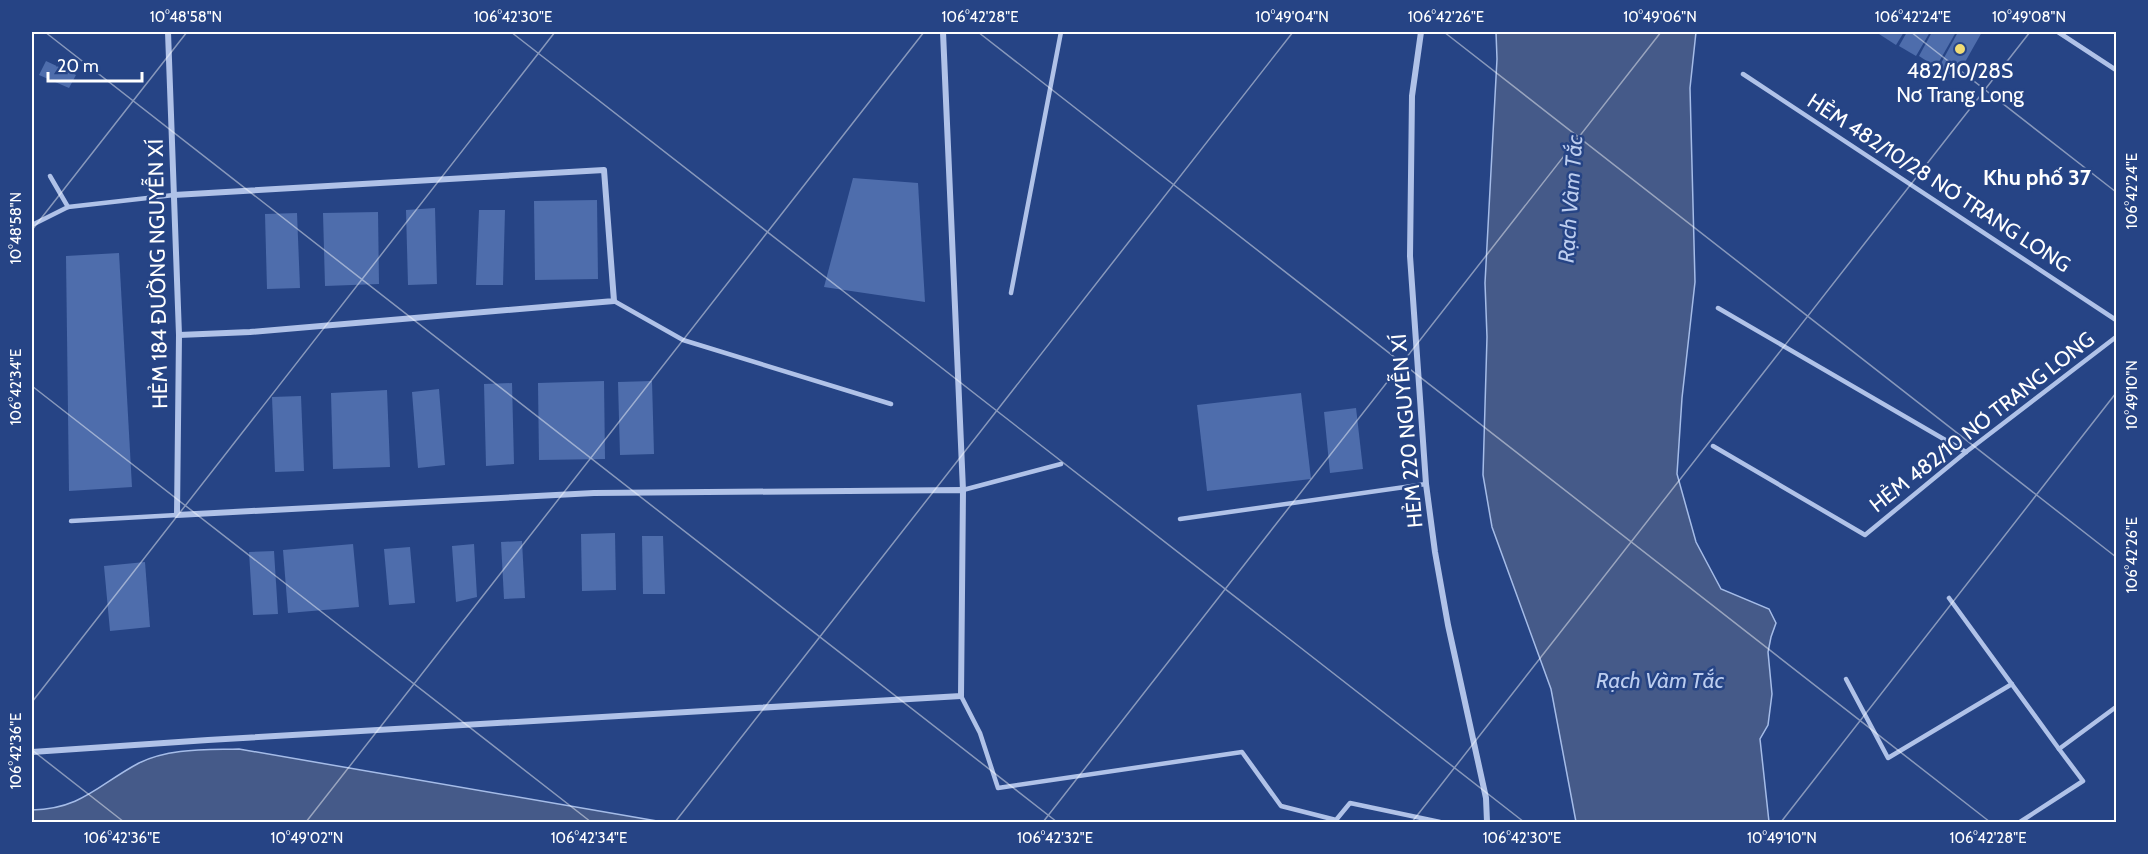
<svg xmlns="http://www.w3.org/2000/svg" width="2148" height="854" font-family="Cabin,sans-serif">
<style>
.water{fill:#455a89;stroke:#a5bce8;stroke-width:1.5}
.building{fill:#4e6dac}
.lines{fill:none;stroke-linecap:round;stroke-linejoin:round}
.service{stroke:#b0c2e8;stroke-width:4.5}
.minor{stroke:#b0c2e8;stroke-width:6}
.ticks{fill:none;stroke:#fff;stroke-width:1.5;stroke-opacity:0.45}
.poi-dot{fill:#f1dc75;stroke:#264485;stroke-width:2}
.labels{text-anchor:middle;stroke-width:5;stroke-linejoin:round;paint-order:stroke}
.poi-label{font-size:21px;fill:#fff;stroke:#264485}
.street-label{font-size:21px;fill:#fff;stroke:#264485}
.neighbourhood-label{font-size:22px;font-weight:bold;fill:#fff;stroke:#264485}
.water-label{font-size:22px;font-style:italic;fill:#bccdef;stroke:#264485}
.neatline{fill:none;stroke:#fff;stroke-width:2}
.ticks-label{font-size:15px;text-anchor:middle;fill:#fff}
</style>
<rect width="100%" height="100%" fill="#264485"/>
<g class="water">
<path d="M1496 32H1696L1690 88 1695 282 1682 398 1677 474 1696 542 1721 589 1769 609 1776 623 1771 637 1768 652 1772 694 1768 725 1760 739 1769 822H1576L1551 689 1492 527 1483 475 1487 337 1485 283 1497 59Z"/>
<path d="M239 749 657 821 661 822H32V810C82 809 99 784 139 763 170 748 205 750 239 749Z"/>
</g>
<g class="building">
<path d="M1880 32H1904L1896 45 1879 34Z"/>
<path d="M1907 32H1930L1916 56 1899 46Z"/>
<path d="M1932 32H1956L1936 67 1919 56Z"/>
<path d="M1958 32H1982L1956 78 1939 67Z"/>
<path d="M46 61 76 75 69 88 39 75Z"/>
<path d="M853 178 918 183 925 302 824 287Z"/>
<path d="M597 200 598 279 535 280 534 201Z"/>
<path d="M435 208 437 284 408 285 406 210Z"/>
<path d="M479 210H505L503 285H476Z"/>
<path d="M378 212 379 284 325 286 323 213Z"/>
<path d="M297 213 300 288 267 289 265 214Z"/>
<path d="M119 253 132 487 69 491 66 256Z"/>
<path d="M604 381 605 459 539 460 538 383Z"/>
<path d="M652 381 654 454 620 455 618 382Z"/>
<path d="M512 383 514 464 486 466 484 384Z"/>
<path d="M439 389 445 465 418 468 412 392Z"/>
<path d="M387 390 390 467 333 469 331 393Z"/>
<path d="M1301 393 1311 479 1207 491 1197 405Z"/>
<path d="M301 396 304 471 275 472 272 397Z"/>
<path d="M1356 408 1363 469 1330 473 1324 412Z"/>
<path d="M615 533 616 590 582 591 581 534Z"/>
<path d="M642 536H663L665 594H643Z"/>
<path d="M522 541 525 598 504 599 501 542Z"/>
<path d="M353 544 359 607 288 613 283 550Z"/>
<path d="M474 544 477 597 456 602 452 546Z"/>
<path d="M410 547 415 603 389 605 384 549Z"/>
<path d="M274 551 278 614 253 615 249 552Z"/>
<path d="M145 562 150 627 110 631 104 566Z"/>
</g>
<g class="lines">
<g class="service">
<path d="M2058 32 2116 70"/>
<path d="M1743 74 2116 320"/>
<path d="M50 176 68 207"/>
<path d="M32 225 68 207 174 195"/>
<path d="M1011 293 1061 32"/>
<path d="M614 301 683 340 891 404"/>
<path d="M1718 308 1966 452"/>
<path d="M1713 446 1865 535 1966 452 2116 337"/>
<path d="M963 490 1061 464"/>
<path d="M1180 519 1426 484"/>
<path d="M71 521 177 515"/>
<path d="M1949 598 2059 749"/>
<path d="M1846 679 1888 758 2012 684"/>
<path d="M961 696 980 733 998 788 1242 752 1281 806 1336 820 1350 803 1440 822"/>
<path d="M2020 822 2083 781 2059 749 2116 707"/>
</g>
<g class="minor">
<path d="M943 32 963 490"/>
<path d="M1421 32 1412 96 1410 256 1426 484 1435 552 1448 625 1486 798 1487 822"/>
<path d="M174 195 604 170 614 301 250 332 179 335"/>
<path d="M32 752 208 740 961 696 963 490 594 493 177 515 179 335 168 32"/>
</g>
</g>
<path class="ticks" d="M45 32 1057 822M511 32 1524 822M978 32 1990 822M1444 32 2116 557M1911 32 2116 192M32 230 187 32M32 386 591 822M32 702 555 32M32 750 124 822M306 822 924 32M675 822 1293 32M1043 822 1661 32M1412 822 2030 32M1781 822 2116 393"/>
<circle class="poi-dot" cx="1960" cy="49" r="6"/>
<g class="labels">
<g class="poi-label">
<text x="1960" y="78">482/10/28S<tspan x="1960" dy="24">Nơ Trang Long</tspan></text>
</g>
<g class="street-label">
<text transform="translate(1939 183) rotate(33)" y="7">HẺM 482/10/28 NƠ TRANG LONG</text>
<text transform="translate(158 274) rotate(-91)" y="7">HẺM 184 ĐƯỜNG NGUYỄN XÍ</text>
<text transform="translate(1982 422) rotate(-38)" y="7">HẺM 482/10 NƠ TRANG LONG</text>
<text transform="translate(1407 431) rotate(-95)" y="7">HẺM 220 NGUYỄN XÍ</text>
</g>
<g class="neighbourhood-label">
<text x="2037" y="185">Khu phố 37</text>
</g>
<g class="water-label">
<text transform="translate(1570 199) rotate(-86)" y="8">Rạch Vàm Tắc</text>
<text x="1660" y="688">Rạch Vàm Tắc</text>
</g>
</g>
<rect width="2148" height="854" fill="none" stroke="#264485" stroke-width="66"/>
<path d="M48 72v9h94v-9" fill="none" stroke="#ffffff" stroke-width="3"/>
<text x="57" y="72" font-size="18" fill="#ffffff" stroke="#264485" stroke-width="4.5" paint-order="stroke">20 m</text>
<rect x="33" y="33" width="2082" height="788" class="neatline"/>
<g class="ticks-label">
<text x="186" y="22">10°48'58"N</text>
<text x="513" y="22">106°42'30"E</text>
<text x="980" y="22">106°42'28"E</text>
<text x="1292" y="22">10°49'04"N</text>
<text x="1446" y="22">106°42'26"E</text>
<text x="1660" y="22">10°49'06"N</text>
<text x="1913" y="22">106°42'24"E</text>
<text x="2029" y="22">10°49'08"N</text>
<text transform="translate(2132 191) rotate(-90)" y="5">106°42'24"E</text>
<text transform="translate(16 228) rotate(-90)" y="5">10°48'58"N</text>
<text transform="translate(16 387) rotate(-90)" y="5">106°42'34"E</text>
<text transform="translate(2132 395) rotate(-90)" y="5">10°49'10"N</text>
<text transform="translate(2132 555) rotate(-90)" y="5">106°42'26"E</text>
<text transform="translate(16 751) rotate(-90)" y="5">106°42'36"E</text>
<text x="122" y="843">106°42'36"E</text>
<text x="307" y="843">10°49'02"N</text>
<text x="589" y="843">106°42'34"E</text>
<text x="1055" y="843">106°42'32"E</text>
<text x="1522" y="843">106°42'30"E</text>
<text x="1782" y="843">10°49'10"N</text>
<text x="1988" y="843">106°42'28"E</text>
</g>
</svg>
